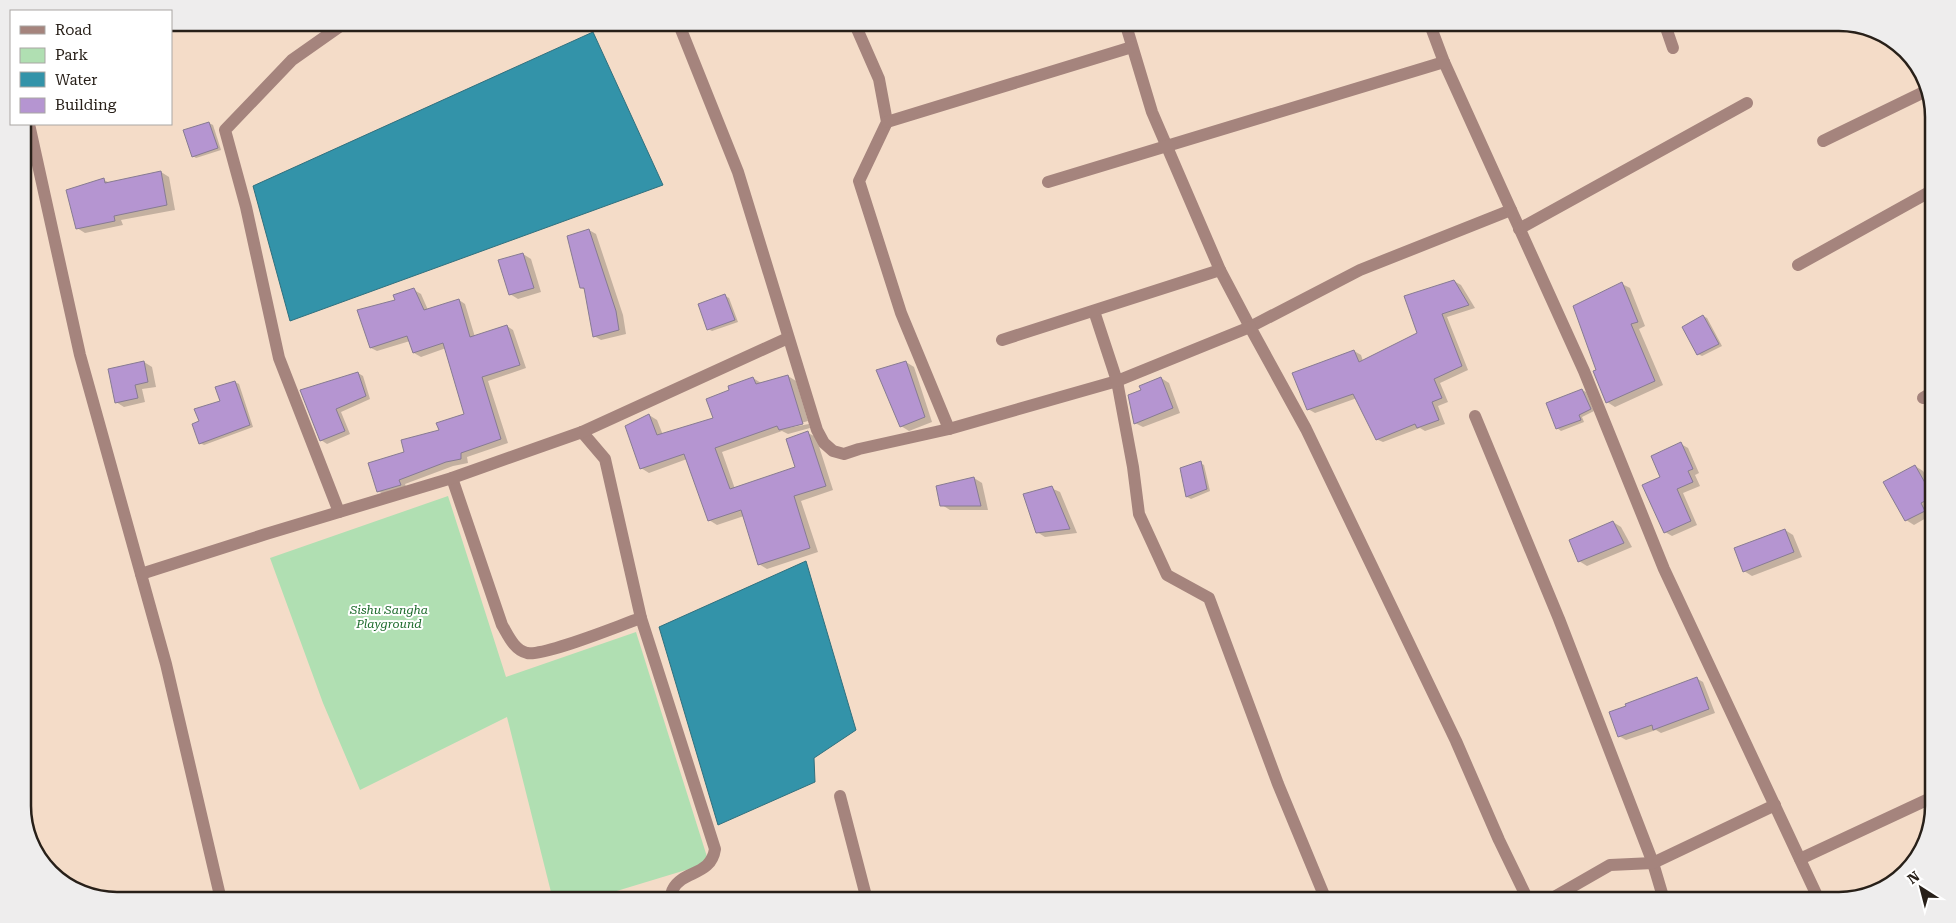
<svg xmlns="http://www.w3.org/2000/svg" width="1956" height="923" font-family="'Roboto Serif',serif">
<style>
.park{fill:#b0dfb2}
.water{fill:#3393a9;stroke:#30707e}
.shadow{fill:#0003}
.building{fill:#b595d1;stroke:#877b92}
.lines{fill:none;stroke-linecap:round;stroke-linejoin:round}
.minor{stroke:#a5847d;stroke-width:12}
.labels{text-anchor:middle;stroke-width:4;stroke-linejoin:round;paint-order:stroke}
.park-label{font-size:12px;font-style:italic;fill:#1a6929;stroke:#fff}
.rim{fill:none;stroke:#282019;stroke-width:2.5}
</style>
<rect width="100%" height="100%" fill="#f4dcc8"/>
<path class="park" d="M448 496 506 677 636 632 709 863 587 900H553L507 717 360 790 323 703 270 558Z"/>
<g class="water">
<path d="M593 32 663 185 290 321 253 186Z"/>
<path d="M806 561 856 730 814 758 815 782 718 825 659 627Z"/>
</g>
<g class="shadow">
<path d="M209 123 213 125 221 150 196 158 193 156Z"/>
<path d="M161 172 169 177 175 210 121 220 123 225 85 233 77 228 104 180 110 183Z"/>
<path d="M589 230 596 234 623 315 626 334 601 340 594 336 586 290 581 288Z"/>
<path d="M523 254 531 259 541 292 518 299 510 294Z"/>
<path d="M1454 281 1461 285 1475 308 1447 317 1468 370 1440 383 1448 402 1438 406 1445 424 1425 431 1420 428 1383 442 1376 439 1357 398 1315 413 1308 409 1354 351 1361 355 1363 361 1419 334Z"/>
<path d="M1622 284 1630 288 1645 326 1639 329 1663 385 1615 407 1607 402Z"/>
<path d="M414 290 421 294 428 310 459 300 465 304 475 337 507 326 513 330 526 368 488 381 508 443 467 457 468 463 453 466 405 484 407 489 385 495 378 491 440 431 466 415 446 348 421 357 414 353 410 341 377 351 371 348 397 301Z"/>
<path d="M725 296 729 298 738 322 712 331 708 329Z"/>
<path d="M1703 316 1707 318 1722 346 1702 356 1698 354 1684 328Z"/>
<path d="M144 362 152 367 156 387 142 389 145 402 124 407 116 402Z"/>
<path d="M906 362 914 367 932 422 909 431 901 426Z"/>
<path d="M358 373 363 376 370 399 341 412 350 434 327 444 321 440 302 390Z"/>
<path d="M788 376 796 381 808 421 777 430 809 424 810 428 788 434 782 431 722 452 735 489 797 468 808 433 816 437 833 490 801 501 818 552 767 569 759 564 744 516 717 525 709 520 687 459 649 473 641 468 649 415 657 420 663 435 715 418 731 391 753 378 761 383Z"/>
<path d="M1161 378 1169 383 1180 413 1143 427 1135 423 1143 391Z"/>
<path d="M235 382 239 384 253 427 204 445 200 443V422L221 402Z"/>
<path d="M1582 390 1586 392 1594 411 1582 417 1584 422 1561 431 1557 428Z"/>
<path d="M1681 444 1688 448 1699 473 1695 475 1700 486 1683 493 1697 525 1672 536 1665 532 1661 477Z"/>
<path d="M1200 463 1204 465 1210 491 1191 499 1187 497Z"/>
<path d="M1915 466 1923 471 1933 489V514L1914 525 1906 520 1885 483Z"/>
<path d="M974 478 982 483 988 510H950L942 505Z"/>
<path d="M1051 488 1060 492 1077 533 1045 537 1037 532Z"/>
<path d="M1613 522 1621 527 1632 547 1587 566 1579 561Z"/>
<path d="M1785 530 1793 535 1802 557 1752 576 1744 571Z"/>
<path d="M1696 678 1703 682 1715 713 1661 733 1656 730 1626 740 1619 736Z"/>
</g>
<g class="building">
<path d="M209 122 218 148 192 157 183 130Z"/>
<path d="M161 171 167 205 114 216 115 221 76 229 66 190 104 178 105 183Z"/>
<path d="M589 229 616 311 619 330 593 337 584 288H580L567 236Z"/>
<path d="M523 253 534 288 509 295 498 260Z"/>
<path d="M1454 280 1469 305 1442 314 1462 366 1434 379 1442 398 1432 402 1439 420 1417 428 1415 424 1376 440 1353 394 1307 410 1292 373 1354 350 1359 362 1417 333 1404 296Z"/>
<path d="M1622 282 1638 322 1631 324 1655 381 1606 403 1593 371 1596 370 1573 306Z"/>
<path d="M414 288 424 310 459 299 470 337 507 325 520 365 482 377 501 439 461 453V459L446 462 399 480 401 485 377 492 368 463 404 452 401 440 439 430 436 423 464 414 443 343 413 353 407 336 370 348 357 310 395 300 393 295Z"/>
<path d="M725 294 735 320 707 330 698 304Z"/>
<path d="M1703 315 1719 344 1697 355 1682 327Z"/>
<path d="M144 361 148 382 135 385 138 398 115 403 108 369Z"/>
<path d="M906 361 925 417 900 427 876 370Z"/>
<path d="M358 372 366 396 336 409 345 431 320 441 300 390Z"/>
<path d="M788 375 803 424 779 430 777 426 715 448 730 489 795 467 786 439 808 431 826 486 794 496 810 548 758 565 741 510 708 521 684 454 640 469 625 426 649 414 657 435 713 418 706 399 729 390 728 386 753 377 756 384Z"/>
<path d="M1161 377 1173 408 1134 424 1128 395 1141 390 1139 386Z"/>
<path d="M235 381 250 425 199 444 192 424 199 421 194 409 220 401 215 387Z"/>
<path d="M1582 389 1591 409 1579 415 1581 420 1556 429 1546 403Z"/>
<path d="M1681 442 1693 469 1688 471 1693 482 1677 489 1691 521 1664 533 1642 485 1660 477 1651 456Z"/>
<path d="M1201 461 1207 489 1186 497 1180 468Z"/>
<path d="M1915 465 1933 497 1921 503 1925 511 1905 521 1883 482Z"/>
<path d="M974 477 981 506H940L936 486Z"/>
<path d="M1052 486 1070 529 1036 533 1023 494Z"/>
<path d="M1613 521 1624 543 1578 562 1569 540Z"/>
<path d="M1785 529 1794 552 1743 572 1734 548Z"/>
<path d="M1697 677 1709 709 1653 730 1652 725 1618 737 1609 712 1626 706 1625 704Z"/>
</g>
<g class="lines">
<g class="minor">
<path d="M678 22 738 172 817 430 824 443 833 451 844 454 859 449 949 429 1117 381 1133 467 1139 514 1167 575 1209 598 1278 784 1326 900"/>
<path d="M854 22 879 79 887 122 859 181 901 313 949 429"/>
<path d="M1125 22 1152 112 1220 270 1250 327 1360 270 1511 210"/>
<path d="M1429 22 1444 62 1584 371 1664 569 1819 900"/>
<path d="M1664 22 1673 48"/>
<path d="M887 122 1132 47"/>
<path d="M29 124 80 355 166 664 221 900"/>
<path d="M1823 141 1926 91"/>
<path d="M1048 182 1444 62"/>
<path d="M1519 229 1747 103"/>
<path d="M1798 265 1933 190"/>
<path d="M1094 311 1117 381 1250 327 1306 429 1456 741 1499 840 1528 900"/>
<path d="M1002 340 1220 270"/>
<path d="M1923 398 1933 392"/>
<path d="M1475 416 1559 619 1653 863 1664 900"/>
<path d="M582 432 605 459 641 618"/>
<path d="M452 478 502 625C508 635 514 650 527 653 546 656 620 625 641 618L715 849C711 876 683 870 673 889 671 892 671 897 671 900"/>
<path d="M339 512 279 358 246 207 225 130 292 60 346 22"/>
<path d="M141 574 266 534 452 478 582 432 788 338"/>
<path d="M840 796 867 900"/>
<path d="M1800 859 1933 797"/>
<path d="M1549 900 1610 865 1653 863 1775 805"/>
</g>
</g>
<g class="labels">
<g class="park-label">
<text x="389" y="614">Sishu Sangha<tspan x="389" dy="14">Playground</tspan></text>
</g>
</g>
<path d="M0 0H1956V923H0ZM117 31H1839A86 86 0 0 1 1925 117V806A86 86 0 0 1 1839 892H117A86 86 0 0 1 31 806V117A86 86 0 0 1 117 31Z" fill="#eeeded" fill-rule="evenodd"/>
<path class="rim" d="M117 31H1839A86 86 0 0 1 1925 117V806A86 86 0 0 1 1839 892H117A86 86 0 0 1 31 806V117A86 86 0 0 1 117 31Z"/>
<rect x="10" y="10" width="162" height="115" fill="#ffffff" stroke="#a9a6a3"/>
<rect x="20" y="26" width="25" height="8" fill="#a5847d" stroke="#a9a6a3"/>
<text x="55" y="35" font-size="15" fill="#282019">Road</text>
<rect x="20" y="48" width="25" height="15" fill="#b0dfb2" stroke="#a9a6a3"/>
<text x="55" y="60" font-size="15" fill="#282019">Park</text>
<rect x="20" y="72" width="25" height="15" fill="#3393a9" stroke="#a9a6a3"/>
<text x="55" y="85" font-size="15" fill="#282019">Water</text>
<rect x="20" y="98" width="25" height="15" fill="#b595d1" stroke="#a9a6a3"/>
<text x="55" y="110" font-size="15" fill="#282019">Building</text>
<g transform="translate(1921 888) rotate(324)" stroke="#ffffff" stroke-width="4" paint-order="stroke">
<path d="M0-4L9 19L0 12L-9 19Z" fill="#282019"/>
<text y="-8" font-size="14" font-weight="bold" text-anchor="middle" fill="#282019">N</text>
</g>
</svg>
